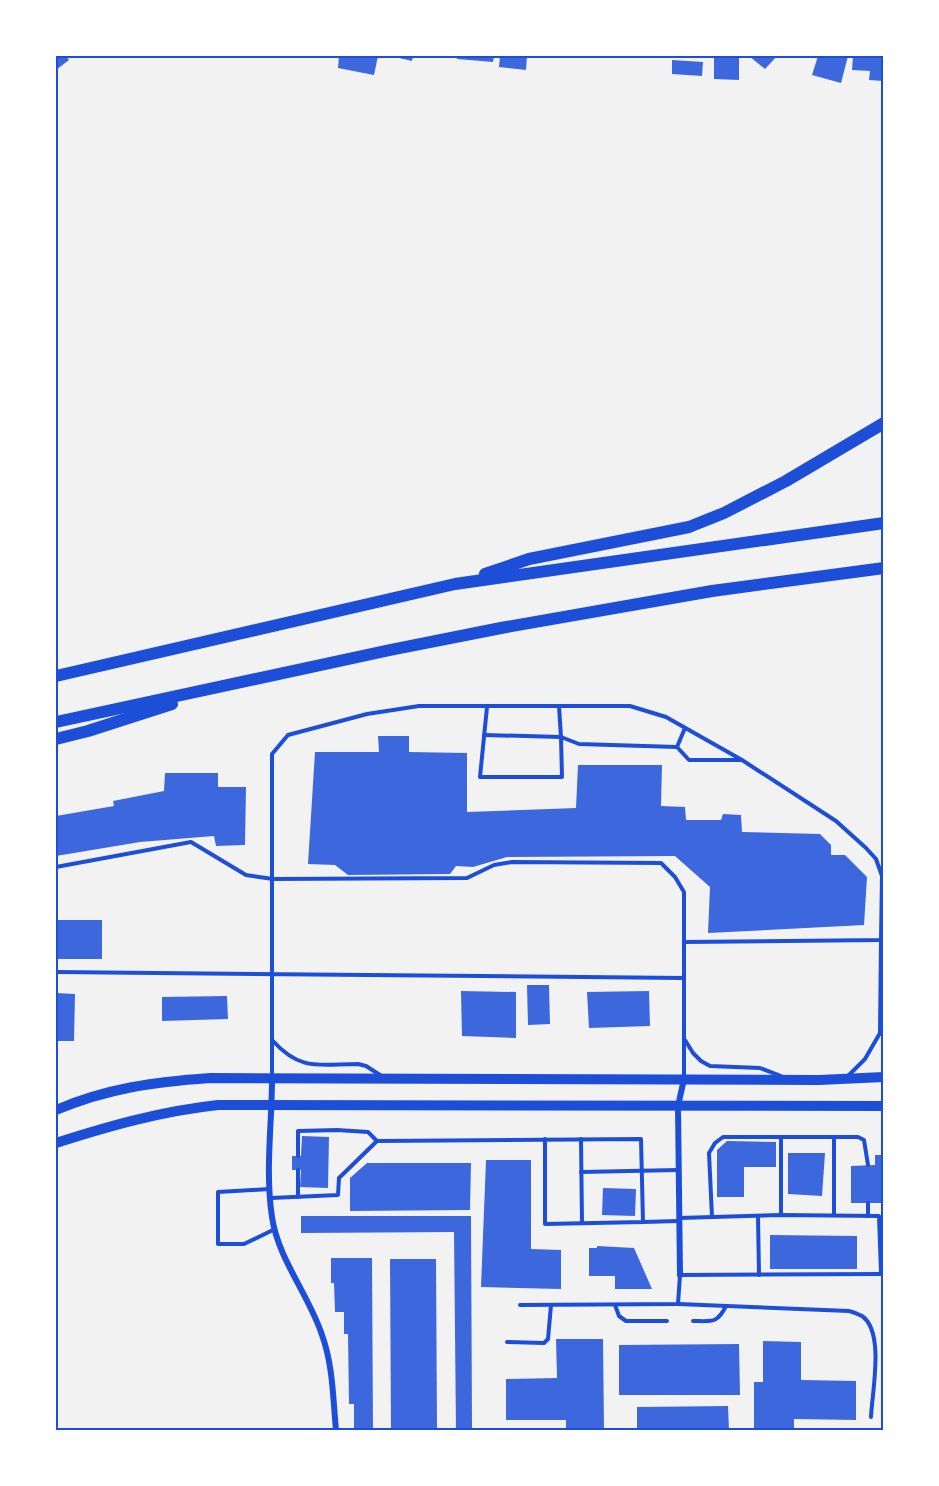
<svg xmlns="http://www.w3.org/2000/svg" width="939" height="1486" font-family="'PT Sans',sans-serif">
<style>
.building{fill:#3d67dc}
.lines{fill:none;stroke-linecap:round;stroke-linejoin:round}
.service{stroke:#1d4ed8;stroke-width:4}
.minor{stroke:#1d4ed8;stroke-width:6}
.primary{stroke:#1d4ed8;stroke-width:10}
.motorway{stroke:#1d4ed8;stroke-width:12}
.neatline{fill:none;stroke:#1d4ed8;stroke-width:2}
</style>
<rect width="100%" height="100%" fill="#f2f2f2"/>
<g class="building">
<path d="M56 56H66L69 60 56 70Z"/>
<path d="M339 56H378L374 75 338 68Z"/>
<path d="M391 56H413L412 61Z"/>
<path d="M457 56H494L493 62 457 59Z"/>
<path d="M500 56H527L526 70 499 67Z"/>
<path d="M714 56H739V80L714 79Z"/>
<path d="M749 56H777L765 69Z"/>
<path d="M818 56H848L841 83 812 75Z"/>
<path d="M853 56H884V81L869 80 870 71 852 70Z"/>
<path d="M672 60 703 62 702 76 672 74Z"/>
<path d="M378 736H409V752L467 753V812L576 808 578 765H662L661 806 685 807 686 820H721L723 814 741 815 742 832 820 834 831 845V855H845L867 877 864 925 708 933 710 887 675 856 507 857 473 867 456 866 450 874 348 875 335 865 308 864 315 752H379Z"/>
<path d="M165 773H218V787H246L245 845 216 846 214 836 140 842 56 856V816L114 806 113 801 164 791Z"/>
<rect x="56" y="920" width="46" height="39"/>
<path d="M527 985H549L550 1024 528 1025Z"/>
<path d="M461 991 516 992V1038L462 1036Z"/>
<path d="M649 991 650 1026 589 1028 587 992Z"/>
<path d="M56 993 75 994 74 1041H56Z"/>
<path d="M227 996 228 1019 162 1021V997Z"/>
<path d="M302 1136 329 1137 328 1188 300 1187 301 1170H292V1156H301Z"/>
<path d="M727 1141 776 1142V1167H744V1197H717V1150Z"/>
<path d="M788 1153H825L822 1196 788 1194Z"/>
<path d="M875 1155H884V1203H851V1166L875 1165Z"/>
<path d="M486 1160H531V1249L561 1250V1289L481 1287Z"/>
<path d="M367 1163H471L470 1210 350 1211V1178Z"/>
<path d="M603 1188 636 1189 635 1216 602 1215Z"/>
<path d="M301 1216H471L472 1430H456L454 1232 301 1233Z"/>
<path d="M770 1235 857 1236V1269H770Z"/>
<path d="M597 1246 634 1248 652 1289H615V1276H589V1248H597Z"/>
<path d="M331 1258H372L373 1430H354V1404H349L348 1334H344V1312H335L334 1283H331Z"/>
<path d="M390 1259H436L437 1430H391Z"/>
<path d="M556 1339H603L604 1430H566V1420H506V1379L557 1378Z"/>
<path d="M763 1341 801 1342V1380L856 1381V1420L794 1419V1430H754V1382H763Z"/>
<path d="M739 1344 740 1395H619V1345Z"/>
<path d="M728 1406 729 1430H637V1407Z"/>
</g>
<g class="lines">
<g class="service">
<path d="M487 707 480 777H562L561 737 579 744 677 747"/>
<path d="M685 728 677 747 689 760H741"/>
<path d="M484 735 561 737 559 706"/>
<path d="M56 867 191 842 246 875 273 879 467 878 494 865 512 862 661 863 675 877 684 892V1078"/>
<path d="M56 972 684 978"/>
<path d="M685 1040 693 1053 701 1061 710 1066 760 1068 781 1076"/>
<path d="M273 1041C301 1072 320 1064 358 1064L366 1066 380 1075"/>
<path d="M849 1075 865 1059 880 1033 881 940H884"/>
<path d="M272 1076V754L288 735 367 714 419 706H630L666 717 742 760 836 821 866 848 876 859 882 876 881 940 684 942"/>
<path d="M834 1137H858L864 1140 868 1165"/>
<path d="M581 1139 582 1223"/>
<path d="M298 1156V1131L337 1130 368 1132 377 1141"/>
<path d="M298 1170V1197"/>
<path d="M581 1172 678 1170"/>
<path d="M269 1189 218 1192V1244H244L275 1229"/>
<path d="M271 1198 338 1195 339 1178 377 1141 641 1139 643 1222 545 1224V1139"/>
<path d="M868 1203V1216"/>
<path d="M781 1215V1137"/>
<path d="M758 1216 759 1275"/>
<path d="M712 1217 709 1153 715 1143 723 1137H834V1215"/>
<path d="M679 1218 781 1215 879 1216 881 1273"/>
<path d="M643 1222 678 1221"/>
<path d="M678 1304 849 1311C853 1312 858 1314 862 1316 885 1332 872 1392 871 1417"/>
<path d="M520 1305 678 1304 680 1275 884 1274"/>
<path d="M615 1305 619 1316 626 1321H667"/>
<path d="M693 1321C712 1321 717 1324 726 1306"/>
<path d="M507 1342 544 1343 548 1339 551 1305"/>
</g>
<g class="minor">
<path d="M272 1079C272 1124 265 1171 272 1217 278 1259 309 1295 322 1335 333 1365 333 1399 336 1430"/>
<path d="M680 1275 678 1106 684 1079"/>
</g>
<g class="primary">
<path d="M56 1110C108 1088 154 1082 210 1078L819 1080 884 1077"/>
<path d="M56 1143C109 1126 162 1111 218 1105L884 1106"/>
</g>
<g class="motorway">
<path d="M485 574 529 559 689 527 724 513 786 481 884 423"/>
<path d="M56 676 455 584 884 523"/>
<path d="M56 722 390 650 501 628 712 591 884 568"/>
<path d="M56 739 88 731 172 704"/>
</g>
</g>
<rect width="939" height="1486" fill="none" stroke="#ffffff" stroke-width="114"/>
<rect x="57" y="57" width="825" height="1372" class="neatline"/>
</svg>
